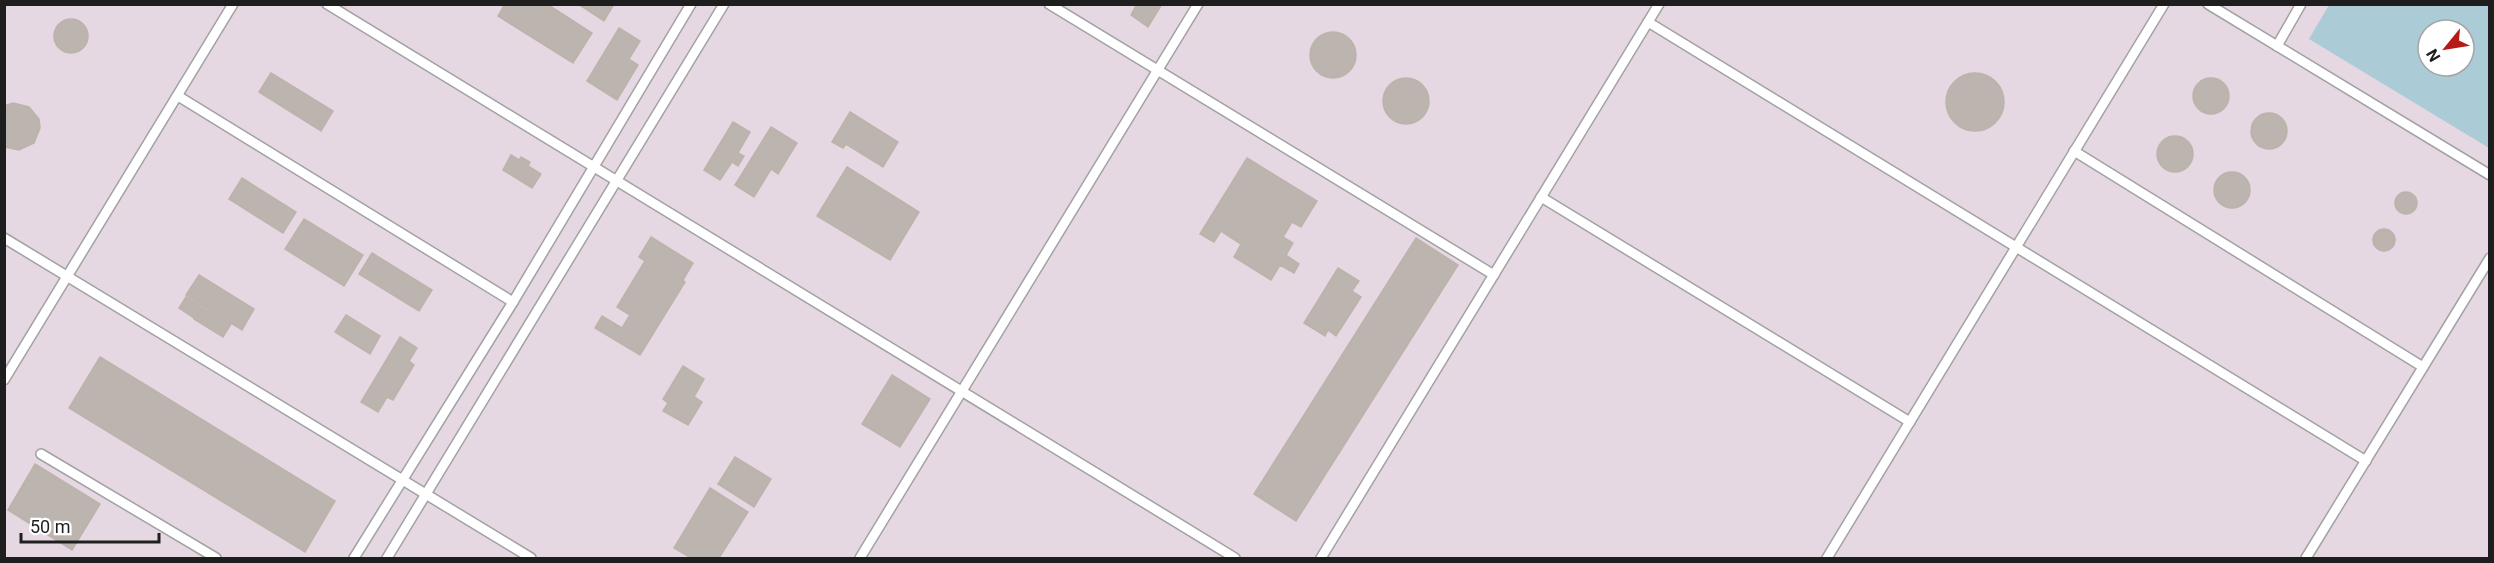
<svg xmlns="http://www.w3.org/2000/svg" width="2494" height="563" font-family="Roboto,sans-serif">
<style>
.industrial{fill:#e6d8e3;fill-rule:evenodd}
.water{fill:#abccd7;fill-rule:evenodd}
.building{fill:#bbb4af;stroke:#beb3aa;stroke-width:1.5}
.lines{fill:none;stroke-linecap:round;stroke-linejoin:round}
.lane-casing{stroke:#a2a2a2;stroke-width:12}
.lane{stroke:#fff;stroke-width:9}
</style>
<rect width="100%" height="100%" fill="#eeece6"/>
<path class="industrial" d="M5 5H2489V558H5ZM2428 30H2464V66H2428Z"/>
<path class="water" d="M2329 5H2489V148L2309 39ZM2428 30H2464V66H2428Z"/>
<g class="building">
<path d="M505 4H547L592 33 573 63 498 16Z"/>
<path d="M578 4H614L604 21Z"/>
<path d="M1137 4H1162L1148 27 1131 15Z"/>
<circle cx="71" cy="36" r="17"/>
<path d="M619 28 640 41 629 59 638 65 617 100 587 81Z"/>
<circle cx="1333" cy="55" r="23"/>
<circle cx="1975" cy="102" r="29"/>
<path d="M271 73 333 111 321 131 259 92Z"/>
<circle cx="1406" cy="101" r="23"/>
<circle cx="2211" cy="96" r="18"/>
<path d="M13 103 29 107 39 119 40 128 34 143 19 150 4 147V106Z"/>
<path d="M850 112 898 142 883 167 846 144 843 148 832 142Z"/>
<circle cx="2269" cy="131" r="18"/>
<path d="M733 122 750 132 738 153 744 156 738 166 732 162 720 180 704 170Z"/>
<path d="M771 127 797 143 778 174 771 169 754 197 735 185Z"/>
<circle cx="2175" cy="154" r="18"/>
<path d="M511 155 519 160 521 157 530 162 528 166 541 174 532 188 503 170Z"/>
<path d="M1247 158 1317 201 1301 227 1292 222 1283 237 1293 243 1286 255 1299 264 1294 273 1280 265 1271 280 1234 257 1241 244 1221 231 1214 242 1200 234Z"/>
<path d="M847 167 919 212 890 260 817 216Z"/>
<circle cx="2232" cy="190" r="18"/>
<path d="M242 178 296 212 283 233 229 199Z"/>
<circle cx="2406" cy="203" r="11"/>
<path d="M304 219 363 255 344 286 285 249Z"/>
<circle cx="2384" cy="240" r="11"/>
<path d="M651 237 693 263 683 280 685 282 640 355 595 328 602 316 622 328 630 315 617 307 645 261 639 257Z"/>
<path d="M1416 238 1458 265 1296 521 1254 494Z"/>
<path d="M372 253 432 290 419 311 359 274Z"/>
<path d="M1338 268 1359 281 1352 291 1361 297 1336 336 1328 330 1325 336 1304 323Z"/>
<path d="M199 275 254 309 242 330 186 295Z"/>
<path d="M186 297 201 306 194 318 179 308Z"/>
<path d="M202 307 231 324 223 337 194 319Z"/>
<path d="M346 315 380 336 370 354 335 332Z"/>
<path d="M400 337 417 348 409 361 414 365 393 400 387 397 378 412 361 402Z"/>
<path d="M100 357 335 501 305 552 69 408Z"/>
<path d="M683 366 704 379 694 397 702 402 688 425 663 411 668 403 663 399Z"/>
<path d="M892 375 930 399 900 447 862 424Z"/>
<path d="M735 457 771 479 754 507 718 484Z"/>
<path d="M35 464 100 504 72 550 8 510Z"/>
<path d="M710 488 748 512 719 558H691L674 548Z"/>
</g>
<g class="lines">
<g class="lane-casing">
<g id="lane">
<path d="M327 4 1235 558"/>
<path d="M1049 4 1494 275"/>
<path d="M2208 4 2490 175"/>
<path d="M1648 22 2366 461"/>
<path d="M2277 46 2301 4"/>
<path d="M178 96 513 302"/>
<path d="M2074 151 2423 367"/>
<path d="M1541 197 1910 422"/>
<path d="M4 238 531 558"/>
<path d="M4 380 233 4"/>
<path d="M41 454 216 558"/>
<path d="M354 558 513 302 691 4"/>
<path d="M387 558 724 4"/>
<path d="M860 558 1198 4"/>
<path d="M1321 558 1659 4"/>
<path d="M1827 558 2164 4"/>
<path d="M2306 558 2490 258"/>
</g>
</g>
<use href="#lane" class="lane"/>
</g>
<rect width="2494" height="563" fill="none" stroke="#1e1e1e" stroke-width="12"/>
<g transform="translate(2446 48) rotate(240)"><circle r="28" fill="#ffffff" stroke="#a5a5a5" stroke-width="1.5"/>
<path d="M0-4.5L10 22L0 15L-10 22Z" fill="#b61a16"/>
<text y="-9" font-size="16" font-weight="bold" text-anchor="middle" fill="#1e1e1e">N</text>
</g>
<path d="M21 533v9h138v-9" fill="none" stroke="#1e1e1e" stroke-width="3"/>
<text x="30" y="533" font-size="18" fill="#1e1e1e" stroke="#ffffff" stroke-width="4.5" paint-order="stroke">50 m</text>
</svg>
